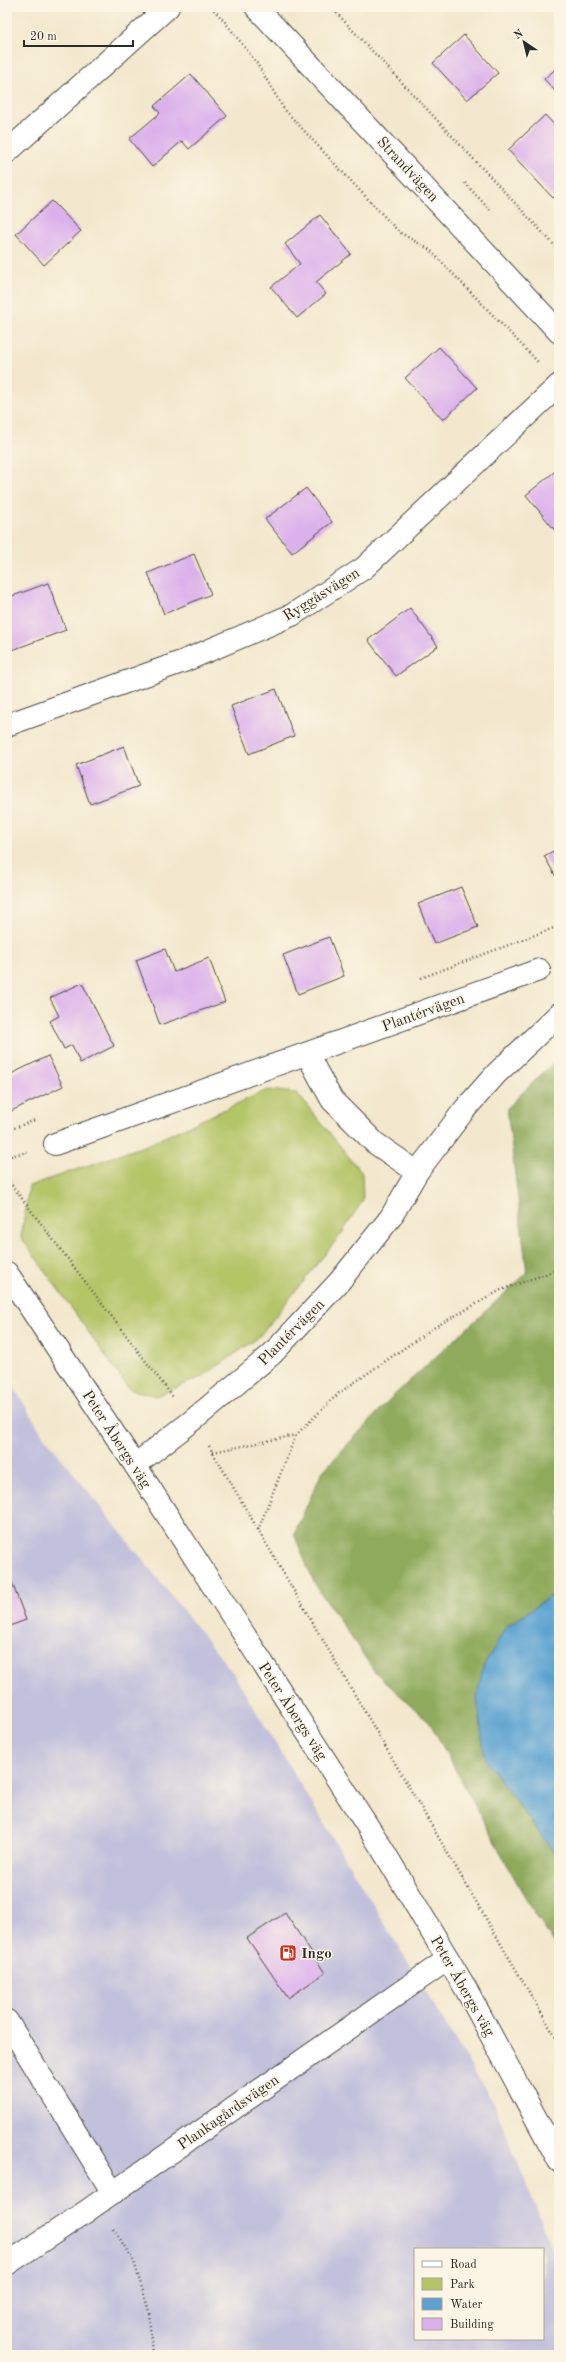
<svg xmlns="http://www.w3.org/2000/svg" width="566" height="2362" font-family="'Old Standard TT',serif">
<style>
.industrial{fill:#c2c1dc;fill-rule:evenodd}
.green{fill:#b4c568;stroke:#70784a}
.forest{fill:#8faa5c;stroke:#5d6a44}
.water{fill:#5aa2d1;stroke:#42667e}
.building{fill:#dbb1ec}
.lines{fill:none;stroke-linecap:round;stroke-linejoin:round}
.minor-casing{stroke:#494743;stroke-width:24}
.path{stroke:#494743;stroke-width:2.5;stroke-dasharray:1 3;stroke-linecap:butt}
.minor{stroke:#fff;stroke-width:22}
.labels{text-anchor:middle;stroke-width:3;stroke-linejoin:round;paint-order:stroke}
.street-label{font-size:15px;fill:#2b2b2b;stroke:#fcf5e5}
.poi-label{font-size:15px;font-weight:bold;fill:#2b2b2b;stroke:#fcf5e5;text-anchor:start}
</style>
<rect width="100%" height="100%" fill="#fcf5e5"/>
<filter id="ink" filterUnits="userSpaceOnUse"><feTurbulence type="fractalNoise" baseFrequency=".025" numOctaves="2"/><feDisplacementMap in="SourceGraphic" scale="8" xChannelSelector="R" yChannelSelector="G"/><feConvolveMatrix kernelMatrix="1 2 1 2 8 2 1 2 1" color-interpolation-filters="sRGB"/></filter>
<filter id="wash" filterUnits="userSpaceOnUse"><feTurbulence type="fractalNoise" baseFrequency=".012" numOctaves="4" result="noise"/><feDisplacementMap in="SourceGraphic" scale="16" xChannelSelector="R" yChannelSelector="G"/><feGaussianBlur stdDeviation="0.9" result="paint"/><feColorMatrix in="noise" values="0 0 0 0 0 0 0 0 0 0 0 0 0 0 0 0 0 1.4 0 .05"/><feComposite in="paint" operator="in"/></filter>
<g filter="url(#wash)">
<rect width="100%" height="100%" fill="#f3e8cd"/>
<path class="industrial" d="M7 1376 43 1435 233 1673 495 2106 559 2265V2355H7ZM415 2249H543V2339H415Z"/>
<path class="green" d="M267 1090 297 1093 362 1173 363 1200 342 1233 258 1338 202 1377 156 1396 129 1389 21 1237 29 1186 147 1145Z"/>
<path class="forest" d="M559 1057V1590L506 1627 485 1760 559 1859V1952L521 1890 430 1723 375 1672 314 1583 294 1534 322 1472 391 1398 527 1273 507 1108Z"/>
<path class="water" d="M559 1590V1859L485 1760 477 1697 483 1667 506 1627Z"/>
<g id="blocks">
<g class="building">
<path d="M464 35 498 73 467 100 433 63Z"/>
<path d="M559 66V95L544 79Z"/>
<path d="M191 74 227 116 189 149 182 141 152 167 129 139 160 113 154 106Z"/>
<path d="M545 115 559 130V192L553 198 508 150Z"/>
<path d="M52 201 81 231 44 265 16 234Z"/>
<path d="M320 215 351 254 316 282 326 294 297 318 271 287 300 264 285 244Z"/>
<path d="M439 347 477 388 443 420 405 378Z"/>
<path d="M559 468V533L558 534 526 495Z"/>
<path d="M306 488 332 522 292 553 265 519Z"/>
<path d="M194 554 211 594 164 614 148 573Z"/>
<path d="M48 583 66 630 7 652V598Z"/>
<path d="M410 608 438 646 396 676 368 640Z"/>
<path d="M276 689 294 736 249 754 231 706Z"/>
<path d="M124 746 139 786 90 804 76 765Z"/>
<path d="M559 848V882L544 856Z"/>
<path d="M461 887 478 927 434 944 418 904Z"/>
<path d="M329 937 344 976 298 994 283 955Z"/>
<path d="M165 949 174 972 209 958 225 1002 160 1025 136 960Z"/>
<path d="M82 983 114 1046 80 1063 72 1045 64 1049 50 1021 59 1016 50 998Z"/>
<path d="M48 1056 63 1086 7 1113V1076Z"/>
<path d="M7 1569 26 1620 7 1627Z"/>
<path d="M285 1913 325 1973 288 1998 247 1938Z"/>
</g>
</g>
</g>
<g filter="url(#ink)">
<use href="#blocks" fill-opacity="0" stroke="#494743" stroke-width="1"/>
<g class="lines">
<g class="minor-casing">
<g id="minor">
<path d="M256 7 559 332"/>
<path d="M7 152 168 7"/>
<path d="M7 725 184 661 292 615 364 568 559 385"/>
<path d="M307 1054 332 1100 375 1143 417 1172"/>
<path d="M55 1144 539 970"/>
<path d="M7 1273 135 1465 381 1847 466 1989 559 2161"/>
<path d="M135 1465 192 1421 272 1354 339 1282 391 1217 417 1172 465 1109 496 1074 559 1014"/>
<path d="M7 2021 113 2193"/>
<path d="M7 2264 81 2215 448 1959"/>
</g>
</g>
<g class="path">
<path d="M211 7 225 22 256 62 284 109 332 161 399 232 430 250 539 363"/>
<path d="M331 7 559 250"/>
<path d="M465 183 490 210"/>
<path d="M421 978 559 926"/>
<path d="M7 1131 35 1120"/>
<path d="M7 1157 27 1152"/>
<path d="M7 1179 173 1397"/>
<path d="M209 1446 559 2043"/>
<path d="M213 1452 296 1435 339 1393 435 1327 501 1290 559 1269"/>
<path d="M258 1530 296 1435"/>
<path d="M114 2229 134 2262 149 2311 152 2355"/>
</g>
<use href="#minor" class="minor"/>
</g>
</g>
<defs>
<g id="fuel-square" transform="scale(0.9)"><rect x="-9" y="-9" width="18" height="18" rx="4" fill="#c8321e" stroke="#fcf5e5"/><path d="M-5.5-6h7V0h2V4h1.3V-2.5L3-4.5l.8-.8L6-3V5H2.5V1h-1V6h-7ZM-4.2-4.7v3.2H.2V-4.7Z" fill="#fff"/></g>
</defs>
<g fill-rule="evenodd">
<use href="#fuel-square" x="288" y="1953"/>
</g>
<g class="labels">
<g class="street-label">
<text transform="translate(408 169) rotate(47)" y="5">Strandvägen</text>
<text transform="translate(321 594) rotate(-32)" y="5">Ryggåsvägen</text>
<text transform="translate(423 1012) rotate(-20)" y="5">Plantérvägen</text>
<text transform="translate(291 1332) rotate(-45)" y="5">Plantérvägen</text>
<text transform="translate(117 1439) rotate(57)" y="5">Peter Åbergs väg</text>
<text transform="translate(293 1711) rotate(57)" y="5">Peter Åbergs väg</text>
<text transform="translate(463 1986) rotate(60)" y="5">Peter Åbergs väg</text>
<text transform="translate(228 2112) rotate(-35)" y="5">Plankagårdsvägen</text>
</g>
<g class="poi-label">
<text x="301" y="1958">Ingo</text>
</g>
</g>
<rect width="566" height="2362" fill="none" stroke="#fcf5e5" stroke-width="24"/>
<rect x="414" y="2248" width="130" height="92" fill="#fcf5e5" stroke="#a8a49b"/>
<rect x="422" y="2261" width="20" height="6" fill="#ffffff" stroke="#a8a49b"/>
<text x="450" y="2268" font-size="12" fill="#2b2b2b">Road</text>
<rect x="422" y="2278" width="20" height="12" fill="#b4c568" stroke="#a8a49b"/>
<text x="450" y="2288" font-size="12" fill="#2b2b2b">Park</text>
<rect x="422" y="2298" width="20" height="12" fill="#5aa2d1" stroke="#a8a49b"/>
<text x="450" y="2308" font-size="12" fill="#2b2b2b">Water</text>
<rect x="422" y="2318" width="20" height="12" fill="#dbb1ec" stroke="#a8a49b"/>
<text x="450" y="2328" font-size="12" fill="#2b2b2b">Building</text>
<g transform="translate(524 42) rotate(325)" stroke="#fcf5e5" stroke-width="3" paint-order="stroke">
<path d="M0-3L7 15L0 10L-7 15Z" fill="#2b2b2b"/>
<text y="-6" font-size="11" font-weight="bold" text-anchor="middle" fill="#2b2b2b">N</text>
</g>
<path d="M24 40v6h109v-6" fill="none" stroke="#2b2b2b" stroke-width="2"/>
<text x="30" y="40" font-size="12" fill="#2b2b2b" stroke="#fcf5e5" stroke-width="3" paint-order="stroke">20 m</text>
</svg>
